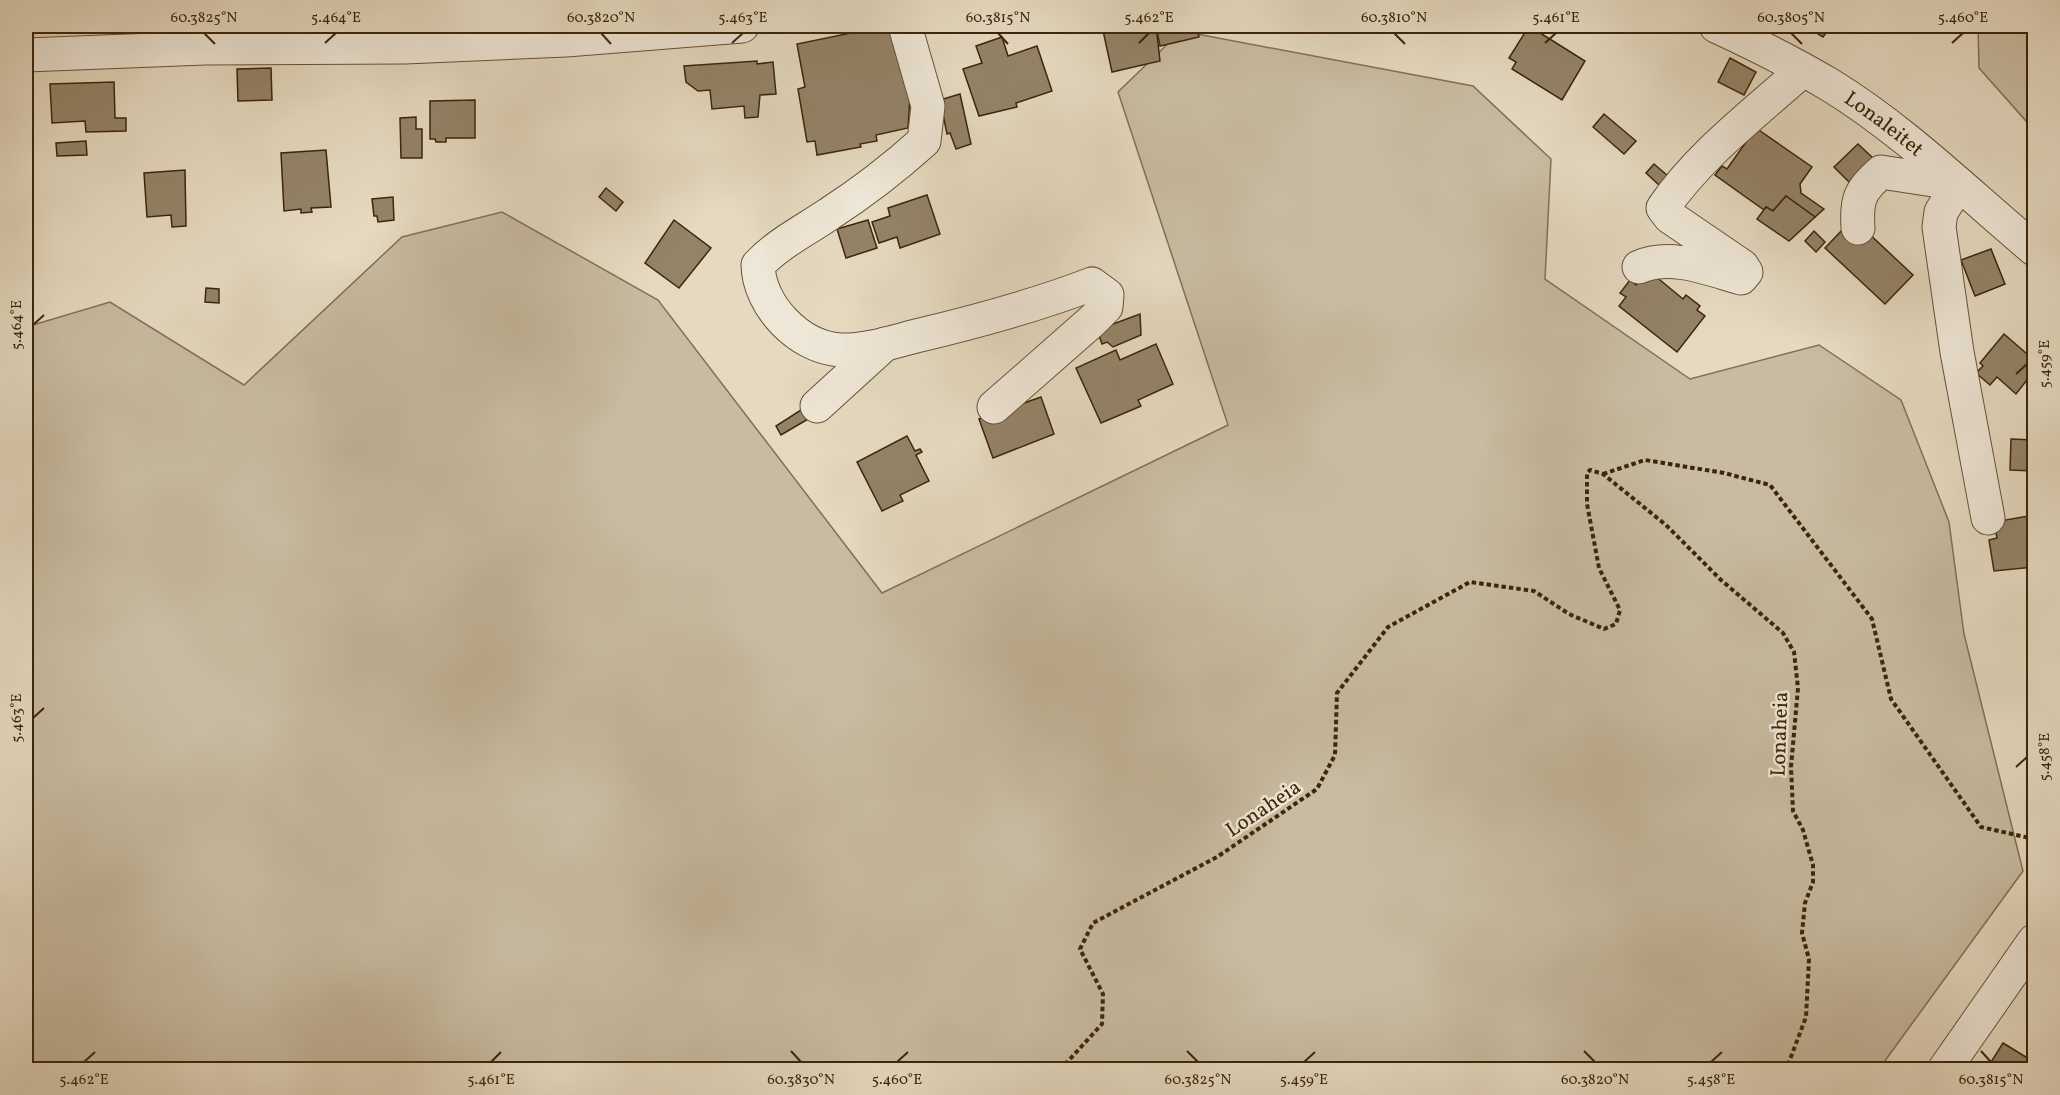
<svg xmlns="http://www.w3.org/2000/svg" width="2060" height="1095" font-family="Vollkorn,serif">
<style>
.green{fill:#c8bba1;stroke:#827054;stroke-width:1.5}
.building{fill:#948368;stroke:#3c2608;stroke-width:1.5}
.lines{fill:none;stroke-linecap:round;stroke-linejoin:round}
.minor-casing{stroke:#665336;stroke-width:35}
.path{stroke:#3c2608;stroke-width:4;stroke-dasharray:4.5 3;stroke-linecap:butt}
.minor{stroke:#eee6d6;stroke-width:33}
.ticks{fill:none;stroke:#3c2608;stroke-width:2}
.labels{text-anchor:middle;stroke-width:5;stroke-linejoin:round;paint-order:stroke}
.street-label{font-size:21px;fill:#3c2608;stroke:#eee6d6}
.neatline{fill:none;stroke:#3c2608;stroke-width:2}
.ticks-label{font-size:15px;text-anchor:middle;fill:#3c2608}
</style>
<rect width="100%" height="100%" fill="#e5d9c0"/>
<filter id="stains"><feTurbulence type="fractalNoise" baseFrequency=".00333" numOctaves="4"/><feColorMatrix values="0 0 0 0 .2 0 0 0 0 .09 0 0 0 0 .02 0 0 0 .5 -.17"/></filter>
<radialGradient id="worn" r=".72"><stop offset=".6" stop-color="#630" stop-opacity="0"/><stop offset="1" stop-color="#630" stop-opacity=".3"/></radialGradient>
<g class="green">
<path d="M1978 26H2034V130L1979 68Z"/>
<path d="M1181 31 1473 86 1551 159 1545 279 1690 379 1819 345 1901 400 1949 522 1964 634 2023 871 1879 1069 26 1070V327L110 302 244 385 402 237 502 212 658 300 882 593 1228 425 1118 92Z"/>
</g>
<g class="building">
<path d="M885 26H899L910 96 908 128 876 135 877 141 860 144 861 147 817 155 815 141 807 142 798 89 805 87 797 44Z"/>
<path d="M1102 26H1156L1160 61 1112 72Z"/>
<path d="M1156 26H1197L1199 37 1160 46Z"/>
<path d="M1529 26 1585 61 1562 100 1512 69 1516 62 1509 58Z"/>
<path d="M1805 26H1831L1823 37Z"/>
<path d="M1002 37 1008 56 1037 46 1052 91 1016 103 1017 107 979 116 963 69 982 63 976 46Z"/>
<path d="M1730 58 1756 72 1744 95 1718 82Z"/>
<path d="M757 61V64L773 62 776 94 760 95 758 117 745 118 744 106 712 109 710 90 698 91 686 82 684 66Z"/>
<path d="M271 68 272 100 238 101 237 69Z"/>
<path d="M114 82 115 118H126V131L86 132 85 121 52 123 50 84Z"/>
<path d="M960 94 971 144 956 149 950 133 947 134 940 100Z"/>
<path d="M475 100V138H446V142H436L435 139H430V101Z"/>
<path d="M1604 114 1636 141 1624 154 1593 127Z"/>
<path d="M416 117V129H422V158H401L400 118Z"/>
<path d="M1756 128 1812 167 1800 184 1801 193 1824 209 1815 217 1786 196 1773 211 1766 207 1764 210 1715 175 1722 166 1727 169Z"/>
<path d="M86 141 87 155 57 156 56 143Z"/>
<path d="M1858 144 1874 159 1850 183 1834 167Z"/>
<path d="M326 150 331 207 311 208 312 212 301 213V209L284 211 281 153Z"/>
<path d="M1654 164 1668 176 1659 185 1646 173Z"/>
<path d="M185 170 186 226 172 227 171 215 147 217 144 173Z"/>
<path d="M606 188 623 202 616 211 599 197Z"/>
<path d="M927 195 940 234 900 248 897 237 879 243 872 222 890 216 888 208Z"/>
<path d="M1786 196 1815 217 1789 241 1757 219 1766 207 1773 211Z"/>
<path d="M393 197 394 220 378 222 377 216H374L372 199Z"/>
<path d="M674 220 711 248 679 288 645 263Z"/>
<path d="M868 220 877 248 846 258 837 229Z"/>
<path d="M1844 228 1865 230 1913 275 1885 304 1825 248Z"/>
<path d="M1814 231 1825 242 1816 252 1805 241Z"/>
<path d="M1991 249 2005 284 1975 296 1961 260Z"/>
<path d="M1648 270 1683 299 1686 295 1700 306 1697 310 1705 316 1677 352 1619 306 1626 297 1620 293 1630 280 1636 285Z"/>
<path d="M206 288 219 289V303L205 302Z"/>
<path d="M1140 314 1141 335 1113 347 1107 342 1102 344 1097 330Z"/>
<path d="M2004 334 2034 360V371L2016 394 1997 377 1990 385 1976 373 1983 366 1980 363Z"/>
<path d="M1156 344 1173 384 1138 400 1141 406 1101 423 1076 368 1116 350 1120 360Z"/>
<path d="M1041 397 1054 434 993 458 979 419Z"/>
<path d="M804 408 810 418 781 435 776 426Z"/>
<path d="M907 436 915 451 920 449 922 452 916 455 929 481 900 495 903 501 882 511 857 462Z"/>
<path d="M2011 439 2034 440V471L2010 470Z"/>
<path d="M2034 515V567L1994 571 1989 540 1997 538 1994 522Z"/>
<path d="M2003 1043 2034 1062 2032 1070H1986Z"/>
</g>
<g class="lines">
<g class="minor-casing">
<g id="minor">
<path d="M905 26 928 106 924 141C894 168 863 192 829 214 804 231 779 243 758 265 759 305 798 347 840 350 866 351 892 342 916 336 975 322 1035 306 1092 284L1107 295 1106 307 1092 321 994 407"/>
<path id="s1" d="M1716 26C1755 44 1793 63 1830 85 1905 131 1968 194 2034 249"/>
<path d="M26 55 205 48 405 47 566 40 742 26"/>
<path d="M1858 228C1856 199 1860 190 1881 172L1959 184 1941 212 1939 227 1957 352 1988 518"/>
<path d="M1639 267C1671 253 1709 269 1741 278L1746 272 1742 266 1670 217 1663 208C1700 154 1755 113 1803 70"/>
<path d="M817 406 885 344"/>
<path d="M1944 1070 2034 941"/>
</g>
</g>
<g class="path">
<path d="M1603 474 1645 460 1724 473 1770 485 1872 619 1891 699 1981 827 2034 839"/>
<path d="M1060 1070 1102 1024 1103 994 1080 949 1093 923 1217 857 1317 789 1335 755 1337 693 1388 627 1470 582 1534 591 1569 614 1604 629 1616 624 1620 610 1599 568 1587 504V473L1590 470 1603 474 1666 525 1721 580 1783 633 1794 652 1798 688 1791 767 1793 811 1803 830 1813 865V882L1805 903 1802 933 1809 959 1806 1017 1786 1070"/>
</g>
<use href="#minor" class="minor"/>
</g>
<path class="ticks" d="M204 33 215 44M601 33 611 44M998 33 1008 44M1394 33 1405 44M1791 33 1802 44M325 43 336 33M732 43 743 33M1139 43 1149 33M1545 43 1556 33M1952 43 1963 33M33 325 44 315M2016 374 2027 364M33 718 44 708M2016 767 2027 757M791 1051 801 1062M1187 1051 1198 1062M1584 1051 1595 1062M1981 1051 1991 1062M84 1062 95 1052M491 1062 501 1052M897 1062 908 1052M1304 1062 1315 1052M1711 1062 1722 1052"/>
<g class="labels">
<g class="street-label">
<text dy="7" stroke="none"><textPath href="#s1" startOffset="195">Lonaleitet</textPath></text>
<text transform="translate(1779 734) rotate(-88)" y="7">Lonaheia</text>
<text transform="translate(1263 808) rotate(-34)" y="7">Lonaheia</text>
</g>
</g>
<rect width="2060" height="1095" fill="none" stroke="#e5d9c0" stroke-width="66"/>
<rect x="33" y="33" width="1994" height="1029" class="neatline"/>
<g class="ticks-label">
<text x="204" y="22">60.3825°N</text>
<text x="336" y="22">5.464°E</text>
<text x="601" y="22">60.3820°N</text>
<text x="743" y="22">5.463°E</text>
<text x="998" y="22">60.3815°N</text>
<text x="1149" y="22">5.462°E</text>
<text x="1394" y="22">60.3810°N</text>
<text x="1556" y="22">5.461°E</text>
<text x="1791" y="22">60.3805°N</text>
<text x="1963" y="22">5.460°E</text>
<text transform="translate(16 325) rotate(-90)" y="5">5.464°E</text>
<text transform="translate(2044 364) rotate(-90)" y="5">5.459°E</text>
<text transform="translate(16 718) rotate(-90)" y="5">5.463°E</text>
<text transform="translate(2044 757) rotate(-90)" y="5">5.458°E</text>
<text x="84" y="1084">5.462°E</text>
<text x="491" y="1084">5.461°E</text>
<text x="801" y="1084">60.3830°N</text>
<text x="897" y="1084">5.460°E</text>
<text x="1198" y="1084">60.3825°N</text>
<text x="1304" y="1084">5.459°E</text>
<text x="1595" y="1084">60.3820°N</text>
<text x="1711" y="1084">5.458°E</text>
<text x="1991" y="1084">60.3815°N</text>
</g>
<rect width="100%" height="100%" filter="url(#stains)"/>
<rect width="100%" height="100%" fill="url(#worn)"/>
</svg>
